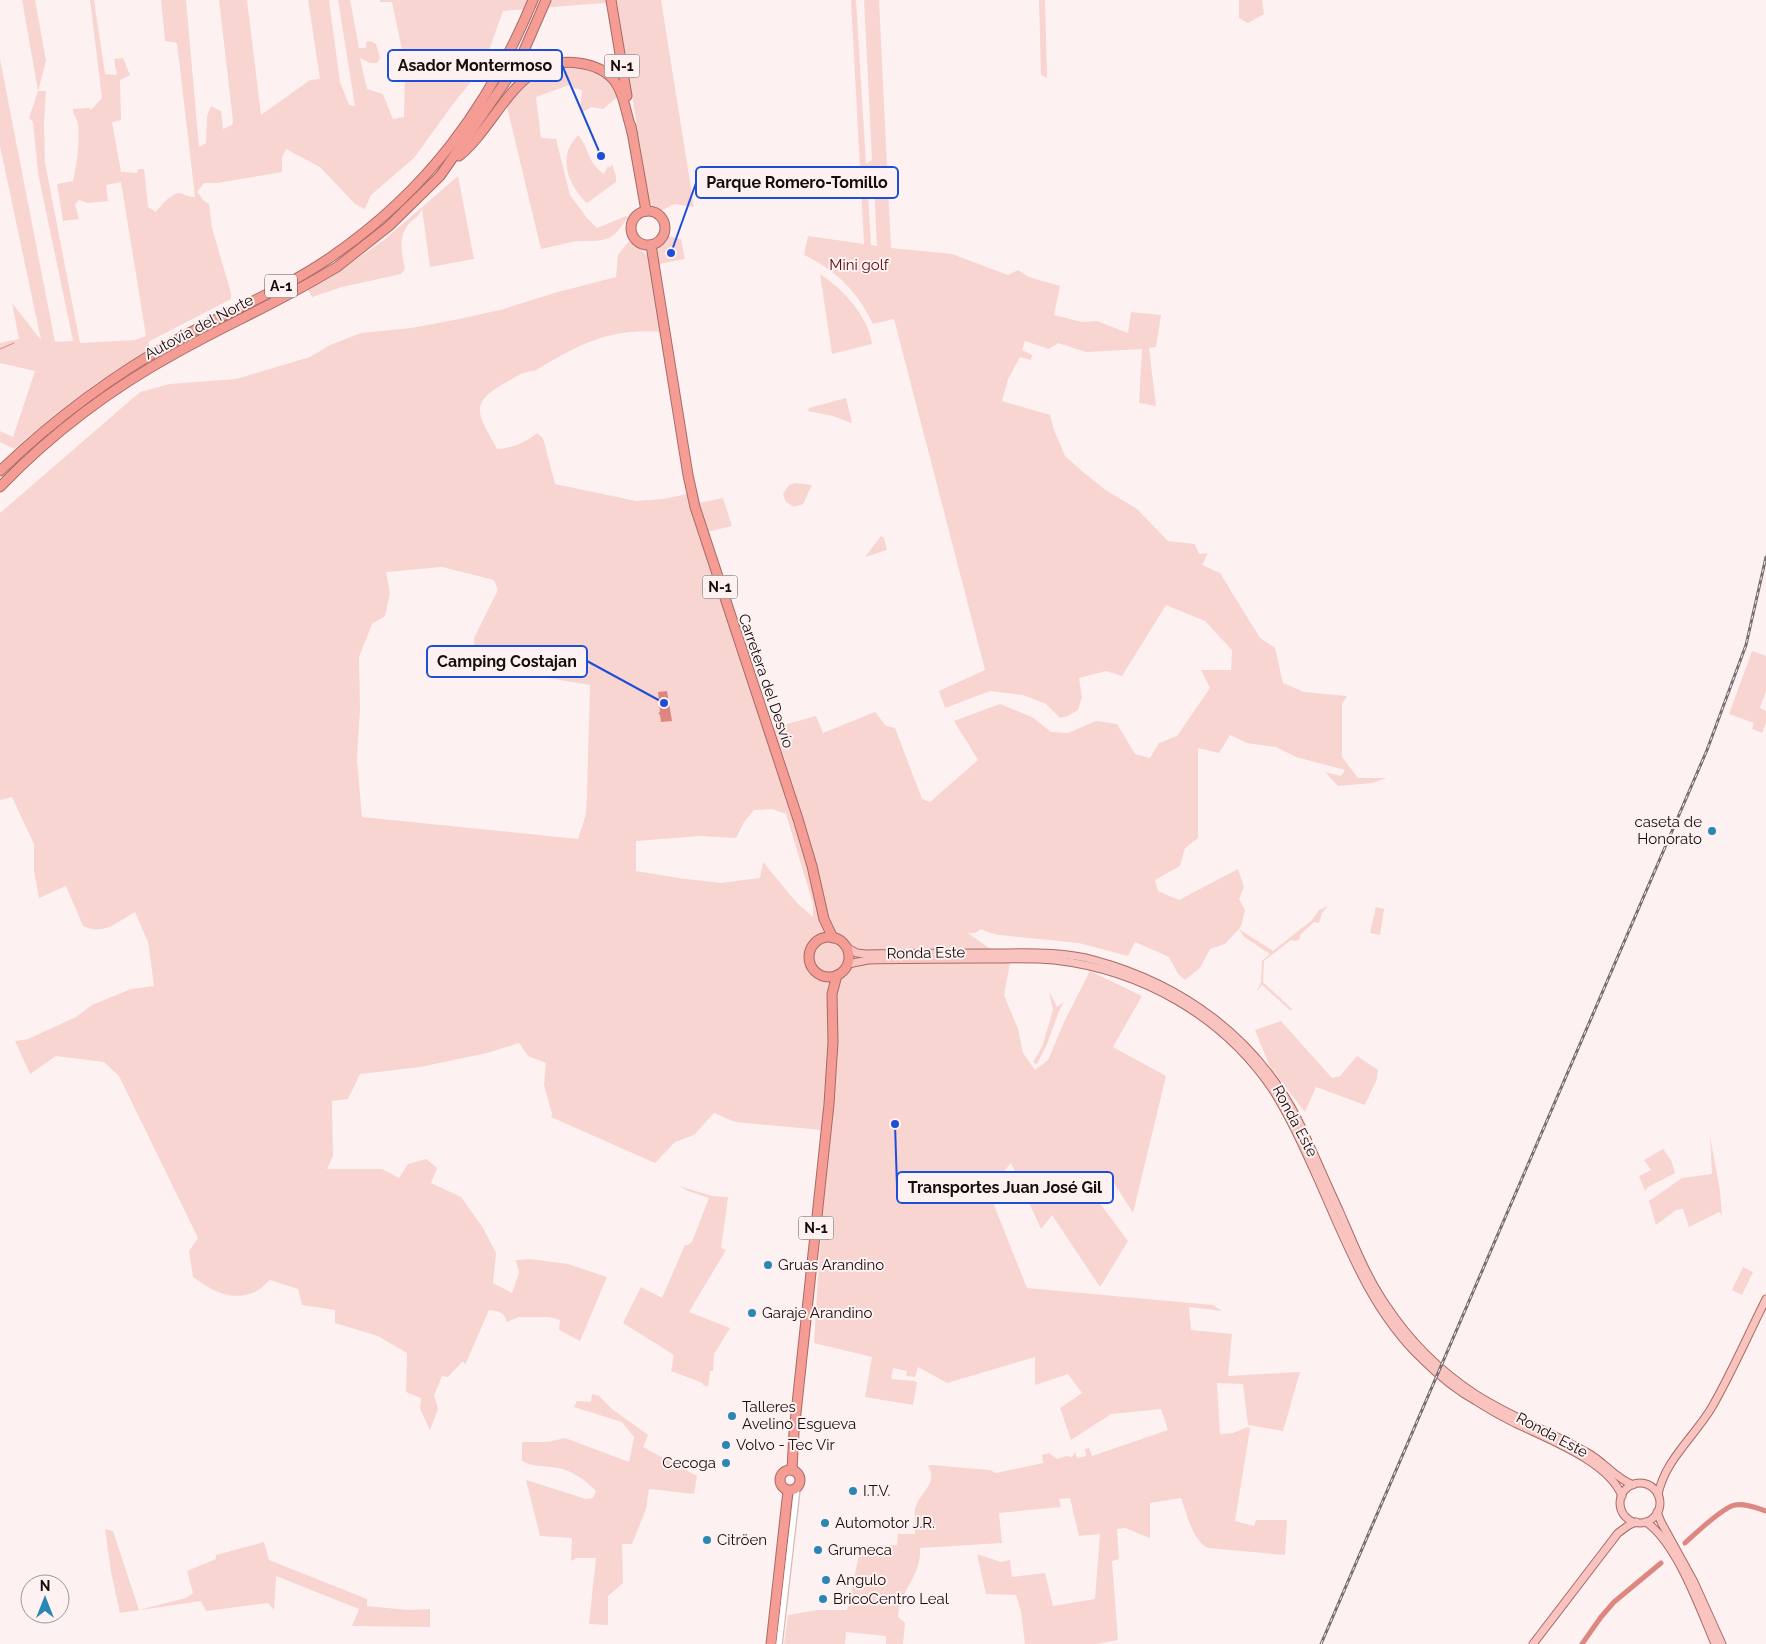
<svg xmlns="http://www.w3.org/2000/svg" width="1766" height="1644" font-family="Raleway,sans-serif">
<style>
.green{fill:#f8d5d1;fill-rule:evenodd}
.water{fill:#de8781}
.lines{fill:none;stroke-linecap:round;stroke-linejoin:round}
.stream{stroke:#de8781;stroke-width:1}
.canal{stroke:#de8781;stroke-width:5}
.minor-casing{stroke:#d5bab7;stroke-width:8}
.major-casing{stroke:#a76a65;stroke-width:9}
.highway-casing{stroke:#a76a65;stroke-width:11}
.minor{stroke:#fff;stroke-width:5.5}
.major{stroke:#f9c4bf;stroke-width:7}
.highway{stroke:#f59c95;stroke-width:9}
.rail-casing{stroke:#786e6d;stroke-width:3}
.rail{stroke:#fdf2f1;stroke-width:1;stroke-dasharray:4;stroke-linecap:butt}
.poi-dot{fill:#2b86b3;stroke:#fdf2f1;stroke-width:2}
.labels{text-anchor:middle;stroke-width:4;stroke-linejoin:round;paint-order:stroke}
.shield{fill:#fdf2f1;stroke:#5b5251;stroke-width:1}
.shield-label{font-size:14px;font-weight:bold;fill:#160d0c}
.park-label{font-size:15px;fill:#590b0f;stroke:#fdf2f1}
.street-label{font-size:15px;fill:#160d0c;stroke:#fdf2f1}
.poi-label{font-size:15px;fill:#160d0c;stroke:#fdf2f1;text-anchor:start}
.leader{fill:none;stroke:#1d4ed8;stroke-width:2}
.callout-dot{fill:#1d4ed8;stroke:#fdf2f1;stroke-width:2}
.callout{fill:#fdf2f1;stroke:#1d4ed8;stroke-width:2}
.callout-label{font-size:16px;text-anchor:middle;font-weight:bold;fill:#160d0c}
</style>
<rect width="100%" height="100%" fill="#fdf2f1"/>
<g class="green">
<path d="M22 0H35L46 61 38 91H46L44 121 45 163 80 343 135 340 146 336 121 182 106 185 108 201 88 203 79 200 75 204 79 219 63 221 57 184 73 181C77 162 80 143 78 124 77 118 73 115 73 109L90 108 91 110 102 98 90 0H94L105 74 117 75 114 59 123 58 130 75 120 80 121 120 112 122 121 172 137 173 138 169H144L148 207 156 212C160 206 172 193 179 193 184 194 189 197 195 197L177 43 165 41 161 0H186L199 147 206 143 207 116 211 106 221 111 223 129 232 125 233 121 219 0H247L261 115 310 80 320 79 308 0H329L340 82 349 105 355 106 338 0H350L359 48H366V42L371 41 376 44 380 58 377 63H370L360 58 367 89 383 94 393 119 404 117 405 64 392 2H380V0H661L694 207 674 204 661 211 654 208 649 201 617 2 503 11 483 67 453 104 414 158 371 195 365 209 355 204 320 167 286 149 282 158V172L217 183H204L197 192 204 201 209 204 212 228 231 293V299L148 342 151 349C99 378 59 411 14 449L0 442V431L13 437 35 371 0 363V343L19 339 12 303 41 340 0 146V59L55 342 73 341 38 173 33 122 29 118 38 91Z"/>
<path d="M851 0H856L866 164 872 160 864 0H879L891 248 952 254 1008 275 1018 270 1029 277 1060 286 1054 315 1082 322 1097 321 1128 333 1131 312 1161 315 1156 347 1149 348 1156 406 1139 403 1142 349 1086 352 1058 343 1049 349 1025 341 1022 350 1032 355 1031 360 1020 357 1008 379 1002 401 1050 415 1054 430 1065 456 1083 472 1107 491 1137 509 1168 541 1195 544 1199 554 1208 553 1202 565 1220 573 1260 638 1275 648 1283 683 1304 692 1347 696 1342 704V757L1358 778H1387L1372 783 1338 786 1325 772 1341 776 1345 770 1296 757 1276 747 1247 743 1230 735 1219 753 1198 748V838L1185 848 1180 866 1155 880 1158 891 1179 900 1238 869 1244 887 1239 899 1245 910 1241 926 1239 929 1273 951 1312 920 1319 910 1328 906 1322 913 1319 923 1314 922 1300 935V939L1296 941 1291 940 1264 961 1263 982 1292 1009 1291 1011 1262 985 1256 992 1261 982 1262 961 1270 954 1244 937 1239 929 1225 944 1210 949 1200 968 1185 980 1178 974 1169 957 1135 942 1128 956 1079 943 999 935 987 932 981 929 975 933H968L1010 963 1004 995 1018 1029 1023 1053 1035 1070 1048 1060 1065 1020 1090 971 1142 996 1113 1047 1166 1076 1133 1213 1107 1172 1089 1189 1128 1241 1100 1287 1052 1215 1041 1229 1011 1163 988 1190 1027 1288 1213 1305 1222 1311 1189 1307 1191 1330 1232 1334 1228 1376 1300 1372 1283 1431 1248 1425 1243 1384 1217 1383 1220 1434 1233 1433 1248 1427 1250 1429 1235 1521 1254 1526 1256 1520H1287L1285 1555 1208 1548C1192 1540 1187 1514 1181 1498L1150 1503V1538L1125 1528 1117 1529 1119 1559 1112 1561 1118 1640 1096 1644H1025L1021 1612 1016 1595 986 1594 977 1554 1001 1562 1010 1560 1012 1577 1045 1573 1053 1606 1095 1599 1100 1534 1079 1536 1070 1498 1059 1499 1061 1507 999 1513 1002 1543 920 1548C922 1575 899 1592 898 1617L905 1623 903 1644H886V1636L846 1632 845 1644H784L788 1615 818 1610H847L861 1546 897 1545 898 1534H915C915 1526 914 1517 915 1509 919 1493 939 1483 928 1466L931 1465 990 1470 996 1473 1043 1463 1042 1455 1049 1453 1057 1459 1066 1456 1072 1457 1075 1452 1077 1458 1086 1456 1085 1449 1089 1448 1092 1456 1168 1430 1161 1409 1111 1414 1071 1440 1060 1408 1082 1393 1068 1374 1035 1385V1357L947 1383 918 1367 915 1377 906 1376 907 1371 893 1368 891 1379 915 1381 917 1383 913 1405 865 1397 872 1357 814 1343 832 1055 825 1086 822 1130 735 1122 714 1113 694 1135 675 1142 655 1163 551 1117 552 1114 544 1085 546 1063 528 1056 519 1043 487 1053 420 1067 360 1074 348 1099 332 1101 333 1156 327 1169H382L399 1178 408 1164 426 1159 437 1168 431 1183 461 1197 483 1228 496 1253 493 1283 512 1293 519 1273 516 1260 529 1259 568 1264 607 1277 580 1341 559 1330 560 1320 549 1317H519L507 1322C504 1312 499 1311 489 1310L465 1365 463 1361 448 1377 442 1376 434 1395 438 1409 430 1430 420 1409 421 1398 406 1392 407 1353 378 1336 335 1323V1310L302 1305 298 1289 270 1280C265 1284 260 1290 255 1292 230 1302 213 1291 193 1277L189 1251 198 1238 119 1076 104 1062 56 1056 30 1074 15 1041 28 1039 76 1017 92 1005 131 989 154 986 148 942 135 912C117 922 104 936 83 926L66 886 39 898 34 871V844L12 797 0 800V513L140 392 170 384 236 379 310 357 330 345 361 333 411 328 459 319 500 310 558 292 616 277 618 255 629 241 648 256 665 332C608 327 581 344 534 371 523 371 514 378 505 383 466 404 480 417 497 449 510 449 527 442 537 433L543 438 555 484 636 501 663 499 692 493 772 728 816 716 823 733 875 712 886 726 895 728 922 799 930 802 978 760 954 721 1000 704 1032 717 1051 732 1068 733 1096 721 1117 724 1135 754 1150 758 1159 743 1177 736 1210 688 1201 670H1231L1232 650 1205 621 1166 605 1122 676 1106 671 1079 678 1082 697 1078 710 1068 716 1060 718 1046 704 1023 695 990 691 945 708 939 691 985 670 894 319 873 324C857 291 837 271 804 255L808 236 864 244ZM867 177 874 186 877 246 871 245ZM442 567 494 580 498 590 474 638 475 660 501 670 590 685 587 794 586 814 578 839 362 817 357 760 360 708 359 657 372 624 385 616 390 593 386 572ZM772 809 786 814 813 904V917L796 902 763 862 760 878 721 883 678 878 636 871V841L700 836 736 838 744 822 754 810Z"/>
<path d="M1039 0H1045L1047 78 1041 75Z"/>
<path d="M1239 0H1262L1264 14 1248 23 1239 18Z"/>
<path d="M569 67C593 70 607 74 620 95L603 109 591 107 580 114 582 90 573 88 572 84 536 97 541 138 556 139 570 195 587 218 597 228 626 216 628 217C612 242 607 241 579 241 567 242 553 247 541 249L507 107C526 84 539 71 569 67Z"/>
<path d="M578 135C591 150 585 160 604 174L608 166 610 168 612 164 616 176V182L587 203C573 190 561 168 569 148 571 143 575 139 578 135Z"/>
<path d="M458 176 474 259 430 267 422 209C419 218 412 219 407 226 398 239 402 254 405 269L401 274 342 287 312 297 308 290 331 277 384 240Z"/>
<path d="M668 236 681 239 685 259 659 264C656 247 655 247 668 236Z"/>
<path d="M820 274C843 289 868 316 872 344L832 354Z"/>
<path d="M846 398 852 422 851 423 833 416 808 411 809 408Z"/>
<path d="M795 483 812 485 803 504 794 507 786 502 783 494 789 485Z"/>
<path d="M723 498 732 526 707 532 698 503Z"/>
<path d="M881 536 884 538 887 550 865 557Z"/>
<path d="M1752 651 1766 656V691L1760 708 1766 711V723L1762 733 1752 729 1754 723 1729 714Z"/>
<path d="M1376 907 1384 909 1380 935 1370 933Z"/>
<path d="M1049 991 1057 1007 1064 1002 1059 1011 1047 1044 1037 1064 1033 1062 1042 1047 1053 1010Z"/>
<path d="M1281 1021 1332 1078 1340 1076 1357 1056 1378 1070 1377 1079 1365 1105 1316 1087 1305 1112 1270 1067 1255 1030Z"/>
<path d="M1710 1136 1720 1191 1722 1216 1719 1212 1689 1227 1683 1209 1676 1210 1656 1225 1649 1201 1682 1178 1712 1174Z"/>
<path d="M1663 1149 1671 1160 1675 1173 1648 1187 1645 1191 1639 1176 1651 1170 1644 1160Z"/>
<path d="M679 1186 712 1196 728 1197 721 1248 726 1250 689 1312 730 1328 714 1354 713 1371H710L708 1387 703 1385V1383L671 1371 674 1355 623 1323 641 1287 662 1298 685 1245H688L692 1242 709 1198 688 1191Z"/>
<path d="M1743 1267 1753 1272 1742 1295 1732 1290Z"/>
<path d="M592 1394 599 1396 612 1409 648 1435 643 1447 697 1476 694 1494 649 1489 646 1509 632 1544H622L623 1583 608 1596V1625L589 1624 596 1558H576L571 1561 572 1538 540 1536 526 1480 586 1499 593 1498 596 1491C587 1481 571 1470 558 1468 544 1465 535 1468 522 1461V1442H548L565 1438 629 1462 634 1437 622 1422 574 1407 577 1401 591 1402Z"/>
<path d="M105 1529 113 1531 139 1610 186 1598 193 1593 187 1571 216 1559V1555L264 1542 269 1560 367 1599V1606L408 1610 430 1609V1627L352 1626 359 1609 276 1576 274 1610 268 1603 206 1611 201 1601 120 1613 111 1572Z"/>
</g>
<path class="water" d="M667 691 672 721 661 722 660 715 658 713 660 712 658 692Z"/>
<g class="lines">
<path class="stream" d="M0 349 14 343"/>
<g class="canal">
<path d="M1685 1543C1696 1533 1723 1507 1735 1505 1746 1503 1756 1508 1766 1511"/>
<path d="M1582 1644 1601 1617 1614 1602 1661 1563"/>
</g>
<g class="minor-casing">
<path id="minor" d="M779 1644 797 1488"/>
</g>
<g class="major-casing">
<g id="major">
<path d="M847 948 857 953 866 954C909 953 951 953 993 953 1026 953 1062 951 1094 960 1183 984 1257 1038 1299 1122 1313 1151 1325 1180 1339 1210 1353 1242 1366 1276 1386 1305 1409 1340 1440 1371 1475 1394 1511 1417 1551 1432 1588 1453 1604 1462 1615 1478 1633 1485"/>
<path d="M848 964 868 960C906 959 945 959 984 959 1007 959 1031 958 1054 960 1142 970 1223 1016 1273 1090 1290 1117 1303 1146 1316 1175 1345 1239 1369 1308 1421 1358 1437 1374 1456 1390 1476 1401 1487 1408 1499 1415 1511 1421 1544 1438 1608 1460 1622 1496"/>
<circle cx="1640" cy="1503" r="20"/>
<path d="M1658 1495C1664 1461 1695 1436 1712 1407 1732 1372 1748 1335 1766 1299"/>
<path d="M1657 1512 1661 1522 1694 1582 1722 1644"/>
<path d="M1646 1522C1677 1543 1700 1609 1715 1644"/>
<path d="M1533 1644 1618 1533 1629 1525 1636 1522"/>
</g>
</g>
<g class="highway-casing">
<g id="highway">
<path d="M611 0 627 96"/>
<path d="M631 126 646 211"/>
<path d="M459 156C498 125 517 54 578 63 623 69 621 96 632 132"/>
<circle cx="648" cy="228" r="17"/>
<path d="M651 245 688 475 695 507 798 819 812 866 824 919 833 938"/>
<path d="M0 471C54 419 113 375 178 339 229 311 283 290 331 257 427 191 489 107 533 0"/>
<path d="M0 487C51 434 112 388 176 353 222 327 272 305 318 278L337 267 389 226 440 176 519 62 546 0"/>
<circle cx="829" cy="957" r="20"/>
<circle cx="790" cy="1480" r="10"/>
<path d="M792 1470 794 1432 829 1104 833 1042 832 994 837 975"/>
<path d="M771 1644 788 1491"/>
</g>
</g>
<use href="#minor" class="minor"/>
<use href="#major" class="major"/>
<use href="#highway" class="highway"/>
<g class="rail-casing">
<path id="rail" d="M1321 1644 1707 750 1746 645 1766 557"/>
</g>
<use href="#rail" class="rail"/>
</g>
<g class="poi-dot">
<circle cx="1712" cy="831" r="5"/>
<circle cx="768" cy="1265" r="5"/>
<circle cx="752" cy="1313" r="5"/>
<circle cx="732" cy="1416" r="5"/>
<circle cx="726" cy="1445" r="5"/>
<circle cx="726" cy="1463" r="5"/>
<circle cx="853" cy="1491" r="5"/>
<circle cx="825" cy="1523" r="5"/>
<circle cx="707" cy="1540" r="5"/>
<circle cx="818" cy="1550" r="5"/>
<circle cx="826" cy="1580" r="5"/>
<circle cx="823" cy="1599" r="5"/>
</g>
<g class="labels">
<g class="shield">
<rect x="604.5" y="54.5" width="35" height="23" rx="4"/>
<rect x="265" y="274.5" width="32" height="23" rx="4"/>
<rect x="702.5" y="575.5" width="35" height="23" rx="4"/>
<rect x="798.5" y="1216.5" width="35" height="23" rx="4"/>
</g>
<g class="shield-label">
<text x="622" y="71">N-1</text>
<text x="281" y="291">A-1</text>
<text x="720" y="592">N-1</text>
<text x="816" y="1233">N-1</text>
</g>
<g class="park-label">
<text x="859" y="270">Mini golf</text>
</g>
<g class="street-label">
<text transform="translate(199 327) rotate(-28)" y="5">Autovía del Norte</text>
<text transform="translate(766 681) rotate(71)" y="5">Carretera del Desvío</text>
<text transform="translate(926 953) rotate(-1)" y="5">Ronda Este</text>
<text transform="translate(1295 1121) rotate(62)" y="5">Ronda Este</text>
<text transform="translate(1552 1435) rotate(28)" y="5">Ronda Este</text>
</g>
<g class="poi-label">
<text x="1702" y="827" text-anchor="end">caseta de<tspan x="1702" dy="17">Honorato</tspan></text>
<text x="778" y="1270">Gruas Arandino</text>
<text x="762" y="1318">Garaje Arandino</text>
<text x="742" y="1412">Talleres<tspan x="742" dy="17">Avelino Esgueva</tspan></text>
<text x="736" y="1450">Volvo - Tec Vir</text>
<text x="716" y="1468" text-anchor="end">Cecoga</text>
<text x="863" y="1496">I.T.V.</text>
<text x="835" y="1528">Automotor J.R.</text>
<text x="717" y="1545">Citröen</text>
<text x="828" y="1555">Grumeca</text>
<text x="836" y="1585">Angulo</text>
<text x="833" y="1604">BricoCentro Leal</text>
</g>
</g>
<path class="leader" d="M601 156L562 65M671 253L696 183M664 703L587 661M895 1124L897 1187"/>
<g class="callout-dot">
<circle cx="601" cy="156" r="5"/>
<circle cx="671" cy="253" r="5"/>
<circle cx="664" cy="703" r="5"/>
<circle cx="895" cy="1124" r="5"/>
</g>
<g class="callout">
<rect x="388" y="50" width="174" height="31" rx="5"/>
<rect x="696" y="167" width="202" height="31" rx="5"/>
<rect x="427" y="646" width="160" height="31" rx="5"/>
<rect x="897" y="1172" width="216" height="31" rx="5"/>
</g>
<g class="callout-label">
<text x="475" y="71">Asador Montermoso</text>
<text x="797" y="188">Parque Romero-Tomillo</text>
<text x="507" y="667">Camping Costajan</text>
<text x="1005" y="1193">Transportes Juan José Gil</text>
</g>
<g transform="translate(45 1599)"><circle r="24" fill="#fdf2f1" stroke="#a19695"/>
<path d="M0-4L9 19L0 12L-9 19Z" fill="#2b86b3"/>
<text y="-8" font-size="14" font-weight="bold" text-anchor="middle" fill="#160d0c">N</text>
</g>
</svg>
